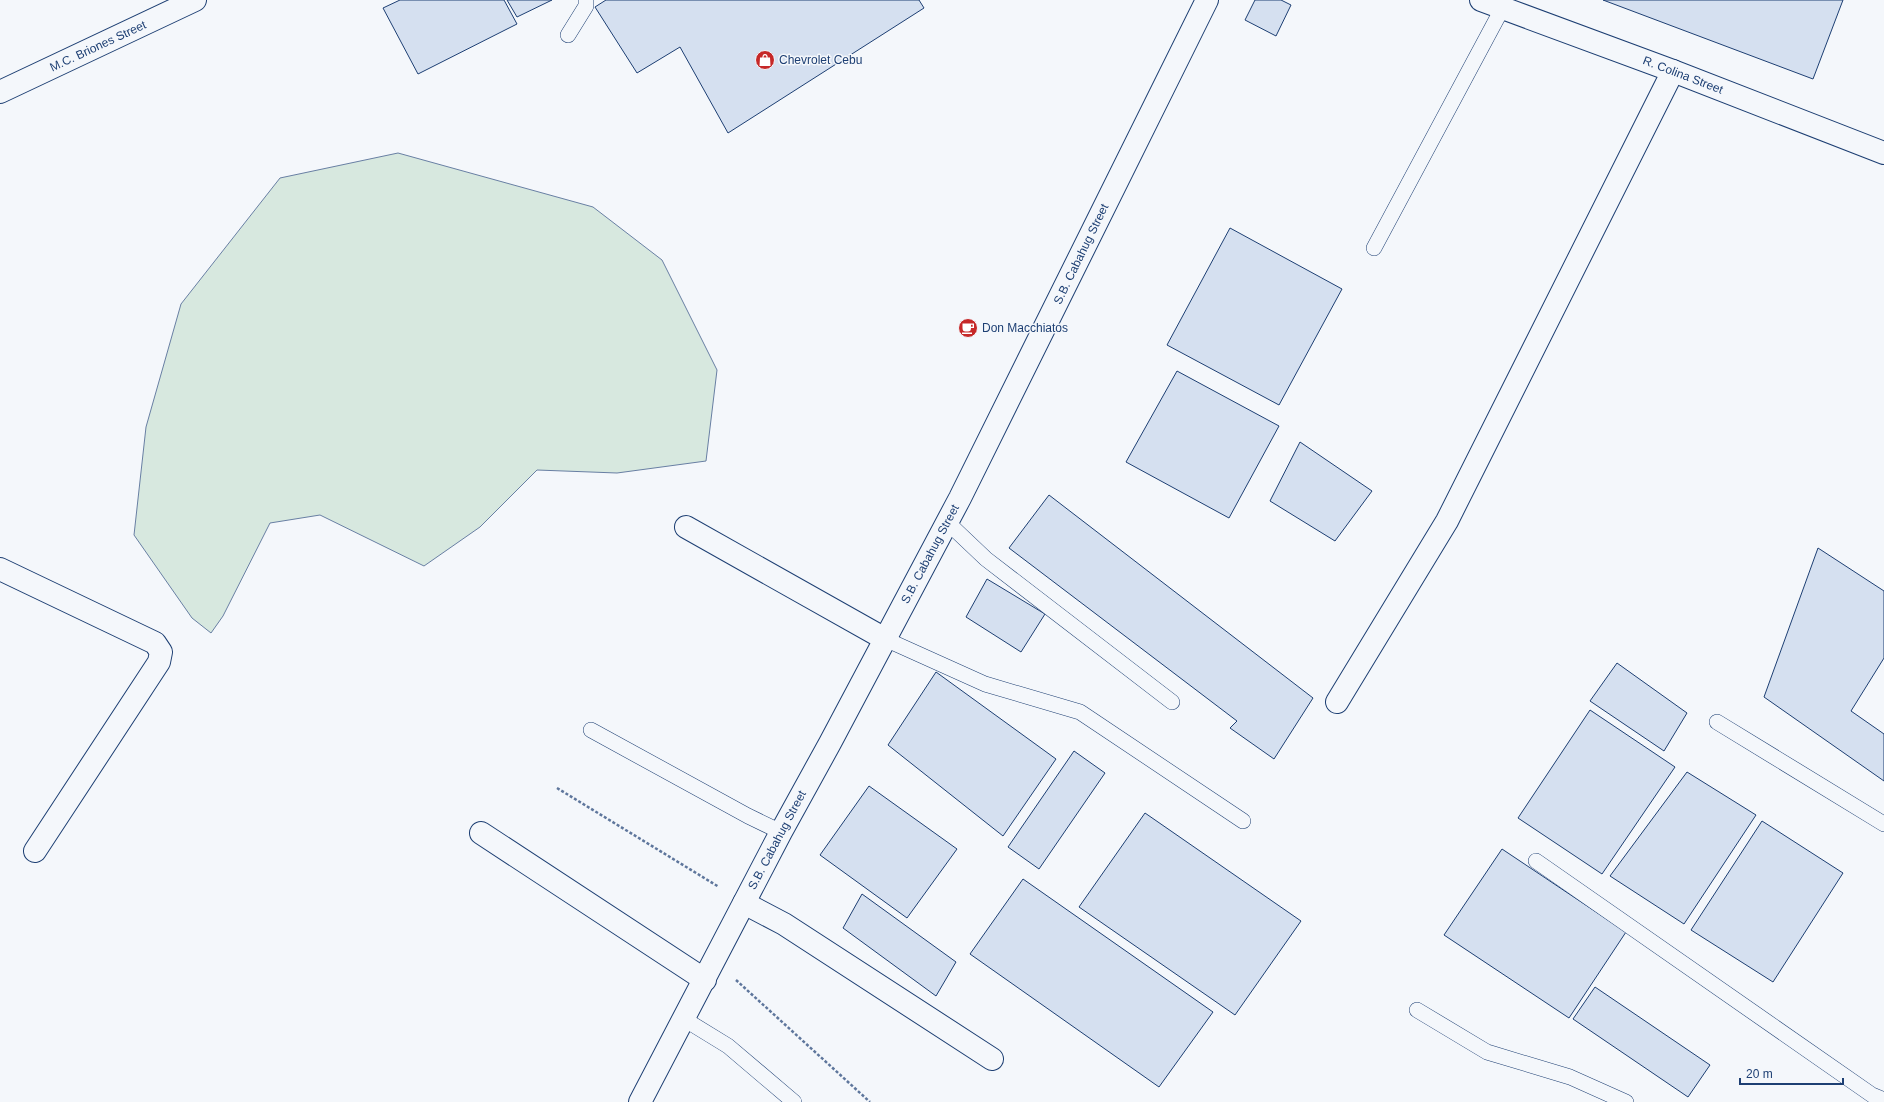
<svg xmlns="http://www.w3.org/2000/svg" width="1884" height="1102" font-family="Arial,sans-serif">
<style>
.green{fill:#d7e8df;stroke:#687fa3}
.building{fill:#d5e0f0;stroke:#1d3f73}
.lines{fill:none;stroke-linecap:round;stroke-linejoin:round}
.lane-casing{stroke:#1d3f73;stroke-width:16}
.street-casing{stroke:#1d3f73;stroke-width:24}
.secondary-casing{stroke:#1d3f73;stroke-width:24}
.primary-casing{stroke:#1d3f73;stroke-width:24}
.path{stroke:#5e769c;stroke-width:2.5;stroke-dasharray:3 2;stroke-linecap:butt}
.lane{stroke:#f4f7fb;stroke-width:15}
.street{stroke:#f4f7fb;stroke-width:22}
.secondary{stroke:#f4f7fb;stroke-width:22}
.primary{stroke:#f4f7fb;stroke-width:22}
.labels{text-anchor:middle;stroke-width:3;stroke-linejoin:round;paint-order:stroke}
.street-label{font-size:12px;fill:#1d3f73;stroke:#f4f7fb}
.poi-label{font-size:12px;fill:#1d3f73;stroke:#f4f7fb;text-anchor:start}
</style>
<rect width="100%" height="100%" fill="#f4f7fb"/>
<path class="green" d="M398 153 593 207 662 260 717 370 706 461 617 473 537 470 480 527 424 566 320 515 270 523 223 616 211 633 192 618 134 535 146 427 181 304 280 178Z"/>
<g class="building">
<path d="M400 0H504L517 24 418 74 383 8Z"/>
<path d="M507 0H552L517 17Z"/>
<path d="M606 0H919L924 8 728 133 680 47 637 73 595 7Z"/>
<path d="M1255 0H1281L1291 5 1276 36 1245 20Z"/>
<path d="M1603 0H1843L1813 79Z"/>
<path d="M1230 228 1342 289 1279 405 1167 345Z"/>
<path d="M1177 371 1279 426 1229 518 1126 462Z"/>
<path d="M1300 442 1372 491 1335 541 1270 501Z"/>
<path d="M1049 495 1313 698 1274 759 1230 728 1237 721 1009 548Z"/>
<path d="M1818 548 1884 591V658L1851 711 1884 734V781L1764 697Z"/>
<path d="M987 579 1045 614 1021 652 966 617Z"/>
<path d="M1617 663 1687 713 1664 751 1590 701Z"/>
<path d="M936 672 1056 759 1003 836 888 745Z"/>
<path d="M1590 710 1675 767 1602 874 1518 818Z"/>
<path d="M1074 751 1105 773 1039 869 1008 847Z"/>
<path d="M1687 772 1756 815 1684 924 1610 876Z"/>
<path d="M869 786 957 849 907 918 820 855Z"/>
<path d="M1145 813 1301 921 1235 1015 1079 907Z"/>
<path d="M1762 821 1843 873 1773 982 1691 930Z"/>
<path d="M1502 849 1626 932 1569 1018 1444 935Z"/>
<path d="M1023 879 1213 1012 1159 1087 970 954Z"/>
<path d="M862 894 956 962 936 996 843 928Z"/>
<path d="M1595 987 1710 1065 1688 1097 1573 1019Z"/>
</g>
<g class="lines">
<g class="lane-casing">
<g id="lane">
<path d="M568 35 586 6V0"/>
<path d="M1374 248 1502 9"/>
<path d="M947 522 986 559 1172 702"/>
<path d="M885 639 985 684 1080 712 1243 821"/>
<path d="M1717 722 1884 824"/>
<path d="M591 730 748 816 781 832"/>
<path d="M1536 861 1872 1095 1884 1100"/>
<path d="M1417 1010 1487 1052 1570 1077 1626 1102"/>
<path d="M684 1019 728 1046 794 1102"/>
</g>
</g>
<g class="street-casing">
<g id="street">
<path d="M1481 0 1673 71 1884 153"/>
<path d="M686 527 885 639"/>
<path d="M0 569 155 643 161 652 159 662 35 851"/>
<path d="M1337 702 1447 521 1673 71"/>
<path d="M481 833 705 980"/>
<path d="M744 903 784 924 992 1059"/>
</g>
</g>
<g class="secondary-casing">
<path id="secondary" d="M640 1102 781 832 830 743 960 498 1207 0"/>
</g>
<g class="primary-casing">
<path id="primary" d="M0 92 195 0"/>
</g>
<g class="path">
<path d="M557 788 719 887"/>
<path d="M736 980 870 1102"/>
</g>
<use href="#lane" class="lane"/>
<use href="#street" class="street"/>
<use href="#secondary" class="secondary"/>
<use href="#primary" class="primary"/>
</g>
<defs>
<g id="shop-disc" transform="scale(1)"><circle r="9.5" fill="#c62828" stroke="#f4f7fb"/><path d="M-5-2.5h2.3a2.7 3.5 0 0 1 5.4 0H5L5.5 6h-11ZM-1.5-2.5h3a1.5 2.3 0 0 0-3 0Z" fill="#fff"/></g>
<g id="cafe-disc" transform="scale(1)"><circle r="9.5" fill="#c62828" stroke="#f4f7fb"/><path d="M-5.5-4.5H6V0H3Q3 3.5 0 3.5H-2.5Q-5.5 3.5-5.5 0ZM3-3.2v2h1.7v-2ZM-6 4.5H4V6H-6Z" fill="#fff"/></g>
</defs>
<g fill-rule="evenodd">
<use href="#shop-disc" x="765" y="60"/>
<use href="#cafe-disc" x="968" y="328"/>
</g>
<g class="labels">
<g class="street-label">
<text transform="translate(98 46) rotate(-25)" y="4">M.C. Briones Street</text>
<text transform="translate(1683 75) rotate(21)" y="4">R. Colina Street</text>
<text transform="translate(1081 254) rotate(-64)" y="4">S.B. Cabahug Street</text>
<text transform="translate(930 554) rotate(-62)" y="4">S.B. Cabahug Street</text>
<text transform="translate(777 840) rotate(-62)" y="4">S.B. Cabahug Street</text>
</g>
<g class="poi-label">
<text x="779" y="64">Chevrolet Cebu</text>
<text x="982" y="332">Don Macchiatos</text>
</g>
</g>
<path d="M1740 1078v6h103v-6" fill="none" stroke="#1d3f73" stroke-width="2"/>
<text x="1746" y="1078" font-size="12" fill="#1d3f73" stroke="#f4f7fb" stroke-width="3" paint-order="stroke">20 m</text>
</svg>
